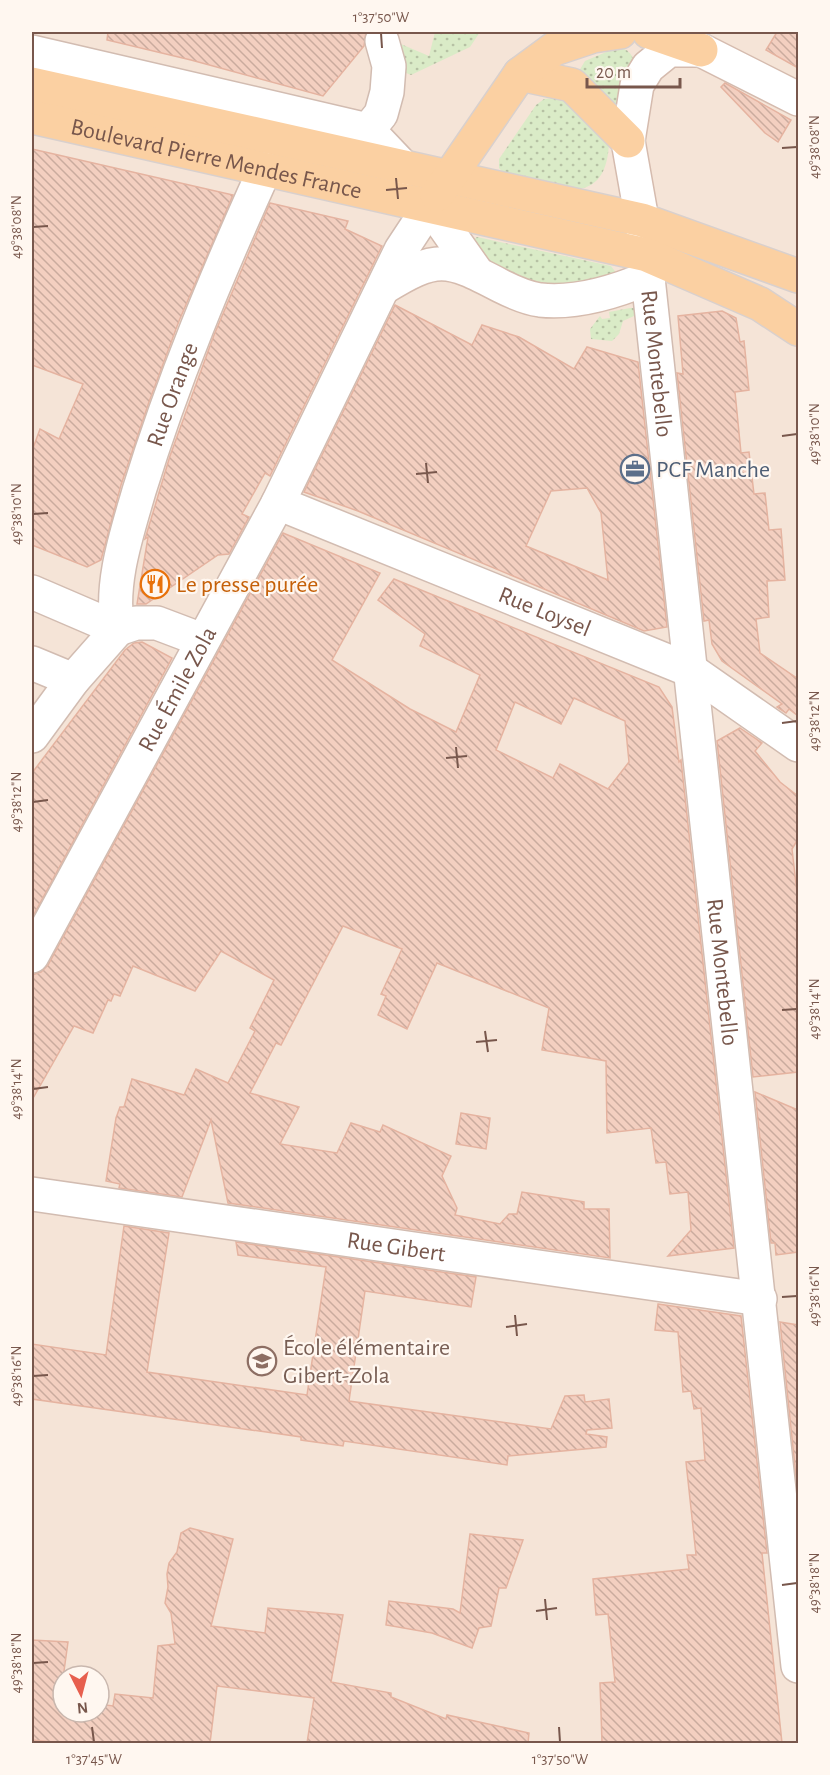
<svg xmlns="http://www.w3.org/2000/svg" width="830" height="1775" font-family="'Alegreya Sans',sans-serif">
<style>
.residential{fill:#f5e4d7;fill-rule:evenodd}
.grass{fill:url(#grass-dots)}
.building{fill:url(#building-back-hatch);stroke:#e5b3a0;stroke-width:1.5;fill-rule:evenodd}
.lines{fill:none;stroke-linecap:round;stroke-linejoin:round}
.minor-casing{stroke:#d2bcb1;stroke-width:36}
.tertiary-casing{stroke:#d2bcb1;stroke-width:36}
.secondary-casing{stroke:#d5bbae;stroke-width:36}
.primary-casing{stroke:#d9d0cd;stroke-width:36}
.minor{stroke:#fff;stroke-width:33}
.tertiary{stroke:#fff;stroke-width:33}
.secondary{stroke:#fff;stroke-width:33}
.primary{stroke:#fbd0a2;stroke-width:33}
.ticks{fill:none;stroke:#78574c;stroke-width:2}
.labels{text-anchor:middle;stroke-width:4.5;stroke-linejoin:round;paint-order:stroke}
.street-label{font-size:24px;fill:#78574c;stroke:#fff7f0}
.service-label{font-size:24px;fill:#4e5e75;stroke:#fff7f0;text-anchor:start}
.food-label{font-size:24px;fill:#c56008;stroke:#fff7f0;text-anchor:start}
.education-label{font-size:24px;fill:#785e54;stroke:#fff7f0;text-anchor:start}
.neatline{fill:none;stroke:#78574c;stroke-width:2}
.ticks-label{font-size:15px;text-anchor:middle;fill:#78574c}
</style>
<defs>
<pattern id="grass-dots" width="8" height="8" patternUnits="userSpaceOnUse" patternTransform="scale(1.5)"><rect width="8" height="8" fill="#daebc7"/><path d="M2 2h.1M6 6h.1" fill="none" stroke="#b6c1a4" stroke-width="1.8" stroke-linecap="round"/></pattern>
<pattern id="building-back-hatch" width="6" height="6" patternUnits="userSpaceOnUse" patternTransform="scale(1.5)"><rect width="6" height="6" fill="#f3cfc0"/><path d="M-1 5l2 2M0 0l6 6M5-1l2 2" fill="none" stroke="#caab9e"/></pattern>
</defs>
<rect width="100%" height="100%" fill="#fdf3e9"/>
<path class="residential" d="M32 32H798V1743L32 1744ZM63 1676H99V1712H63Z"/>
<g class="grass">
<path d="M435 32H480L470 47 411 75 394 68 389 39 429 56Z"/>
<path d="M618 47C627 49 632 53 634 62L619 107 610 103 579 71 585 61Z"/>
<path d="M555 98 564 100 609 143C606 213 551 186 506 176L499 168V159L536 105 544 99Z"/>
<path d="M477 237 611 266 617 274 614 277 563 286 528 280 482 258 473 240Z"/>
<path d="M630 308H639L645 315 634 316 623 321 619 334 612 341 591 339 590 329 600 316 602 319 610 318 609 312Z"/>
</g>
<g class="building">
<path d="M108 32H366L364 46 323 96 191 60 107 40Z"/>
<path d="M777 32H798V68L766 50Z"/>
<path d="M725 83 791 120 778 142 765 133 721 87Z"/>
<path d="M32 149 233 195 179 321 149 402 121 485 101 560 87 567 32 545V451L40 429 59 439 83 384 32 365Z"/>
<path d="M270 203 348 221 345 229 382 246 270 476 265 473 242 514 249 517 229 554 218 555 146 604H137L148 537 145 539 170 456 214 335Z"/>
<path d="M395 305 472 345 482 325 519 337 574 369 587 347 638 362 667 627 644 631 358 511 304 492ZM587 488 601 513 608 580 526 546 551 491Z"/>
<path d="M722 311 736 318 740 342 744 341 749 390 735 392 741 453 749 452 754 494 765 493 769 530 781 529 785 580 767 581 769 617 756 619 760 653 798 679V716L789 709 786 713 777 707 782 704 722 661 712 644 709 620 704 621 677 373 683 374 678 316Z"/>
<path d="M283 533 380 573 332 660 410 709 456 732 480 675 420 646 425 634 378 600 394 579 659 687 672 707 679 762 681 760 734 1248 668 1256 691 1230 688 1192 670 1194 666 1162 656 1163 651 1128 607 1133 606 1061 542 1050 549 1008 437 963 407 1029 378 1015 386 996 381 994 402 949 343 926 281 1045 276 1043 250 1093 299 1107 280 1144 337 1153 351 1123 380 1132 383 1125 451 1156 442 1176 457 1208 455 1215 500 1224 509 1214H517L522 1192 584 1202V1209H609L610 1258 228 1203 211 1120 182 1197 119 1188 120 1184 106 1181 116 1118 120 1107H124L132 1079 184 1095 196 1069 228 1083 255 1031 250 1028 274 980 221 951 195 991 133 966 120 996 114 994 111 1001 108 1000 93 1033 74 1026 32 1100V975L41 972 48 965ZM574 698 625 721 629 762 608 789 560 764 553 778 496 750 515 702 561 724Z"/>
<path d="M142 642 172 658 32 918V773L125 650 134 643Z"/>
<path d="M740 728 762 743 755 751 780 782 798 796V839L792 849 798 901V1072L753 1077 717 741Z"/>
<path d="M755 1092 798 1110V1252L776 1255 775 1243H771Z"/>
<path d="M461 1113 490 1118 486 1149 456 1144Z"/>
<path d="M124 1226 169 1233 147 1372 307 1395 326 1267 238 1255 236 1242 476 1277 471 1307 365 1291 349 1401 551 1429 565 1396 584 1395 585 1402 609 1399 612 1428 587 1430 586 1434 607 1437 606 1447 508 1456 507 1465 344 1441 343 1446 301 1440V1437L32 1399V1344L106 1355Z"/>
<path d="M658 1304 741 1316 767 1553H762L782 1743H602L600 1683 615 1682 608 1614 596 1615 593 1579 689 1569 687 1555H696L686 1462 705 1460 701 1408 694 1409 691 1391 683 1392 678 1332 655 1330Z"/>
<path d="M780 1322 798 1325V1496Z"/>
<path d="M190 1528 233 1539 211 1626 265 1633 268 1608 343 1615 331 1682 391 1693V1697L446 1719 447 1715 529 1733 528 1743H307L314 1698 217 1686 210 1743H65L32 1740V1640L68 1642 60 1700H63V1712H99V1704L113 1706 115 1694 153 1698 158 1646 175 1644 171 1613 165 1603 168 1587 167 1574 169 1563 177 1552 181 1533Z"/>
<path d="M470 1534 523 1540 506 1588H499L491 1626 479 1628 472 1648 432 1633 386 1625 389 1601 453 1609 460 1613Z"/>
</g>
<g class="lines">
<g class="minor-casing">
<g id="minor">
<path d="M32 52 368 130 405 169"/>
<path d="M364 151 368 130 381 114 387 92 389 66 382 41"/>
<path id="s1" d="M648 278 798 1666"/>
<path id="s2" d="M278 503 692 671 798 745"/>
<path d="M32 592 118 629 136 623H157L202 640"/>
<path id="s3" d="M118 629C109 585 127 533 139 491 173 380 217 275 265 169"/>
<path d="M32 663 73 680"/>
<path d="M32 736 73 680 118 629"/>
<path id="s4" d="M32 1194 760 1299"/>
</g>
</g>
<g class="tertiary-casing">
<g id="tertiary">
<path id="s5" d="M32 956 278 503 401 250 430 206"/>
</g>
</g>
<g class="secondary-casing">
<g id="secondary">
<path d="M430 206 475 270"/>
<path d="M383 288C437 255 446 257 501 286 513 292 526 298 540 300 577 304 615 292 648 278L642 220 628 141 637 85 648 67 669 50H701L798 99"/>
</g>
</g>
<g class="primary-casing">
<g id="primary">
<path d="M649 32 701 50"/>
<path d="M520 74 572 85 628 141"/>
<path d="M32 84 642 220 798 276"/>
<path id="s6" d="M32 117 647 255 760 304 798 329"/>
<path d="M437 195 520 74 554 49 593 36 620 32"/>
</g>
</g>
<use href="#minor" class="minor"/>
<use href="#tertiary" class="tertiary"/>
<use href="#secondary" class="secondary"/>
<use href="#primary" class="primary"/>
</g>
<path class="ticks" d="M381 33 382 48M782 148 797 147M396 178 398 199M386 190 407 188M33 227 48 226M782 436 797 434M426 463 428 483M416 474 437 472M33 514 48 513M782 723 797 721M456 747 458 768M446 758 467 756M33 802 48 800M782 1010 797 1009M485 1031 488 1052M476 1042 497 1040M33 1089 48 1087M782 1297 797 1296M515 1315 517 1336M506 1327 527 1324M33 1376 48 1375M782 1585 797 1583M545 1599 547 1620M536 1611 557 1608M33 1663 48 1662M92 1727 94 1742M559 1727 560 1742"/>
<defs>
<g id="office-ring" transform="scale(1.5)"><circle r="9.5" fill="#fff7f0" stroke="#5c6f8a" stroke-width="1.5"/><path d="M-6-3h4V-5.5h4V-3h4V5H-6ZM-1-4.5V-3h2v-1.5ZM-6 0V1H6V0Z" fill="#5c6f8a"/></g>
<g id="restaurant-ring" transform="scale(1.5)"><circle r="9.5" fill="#fff7f0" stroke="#e8710a" stroke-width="1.5"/><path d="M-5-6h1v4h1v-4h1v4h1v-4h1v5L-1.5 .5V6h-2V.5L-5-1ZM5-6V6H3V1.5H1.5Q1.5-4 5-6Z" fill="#e8710a"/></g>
<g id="school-ring" transform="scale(1.5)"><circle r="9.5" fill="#fff7f0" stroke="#8d6e63" stroke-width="1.5"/><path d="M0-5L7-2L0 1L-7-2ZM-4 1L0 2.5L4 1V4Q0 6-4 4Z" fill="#8d6e63"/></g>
</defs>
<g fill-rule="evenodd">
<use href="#office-ring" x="635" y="469"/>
<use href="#restaurant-ring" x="155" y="584"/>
<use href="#school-ring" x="262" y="1361"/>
</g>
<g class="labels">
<g class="street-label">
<text dy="8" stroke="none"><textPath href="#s6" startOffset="189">Boulevard Pierre Mendes France</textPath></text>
<text dy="8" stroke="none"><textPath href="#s1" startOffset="86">Rue Montebello</textPath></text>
<text dy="8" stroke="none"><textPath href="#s3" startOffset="243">Rue Orange</textPath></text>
<text dy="8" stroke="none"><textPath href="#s2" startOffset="288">Rue Loysel</textPath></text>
<text dy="8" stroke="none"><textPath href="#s5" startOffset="304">Rue Émile Zola</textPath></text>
<text dy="8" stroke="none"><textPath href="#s1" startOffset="698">Rue Montebello</textPath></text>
<text dy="8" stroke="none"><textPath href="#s4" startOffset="368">Rue Gibert</textPath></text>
</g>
<g class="service-label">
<text x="656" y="477">PCF Manche</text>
</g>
<g class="food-label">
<text x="176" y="592">Le presse purée</text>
</g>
<g class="education-label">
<text x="283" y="1355">École élémentaire<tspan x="283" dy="28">Gibert-Zola</tspan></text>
</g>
</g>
<rect width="830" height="1775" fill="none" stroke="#fff7f0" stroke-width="66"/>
<g transform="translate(81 1694) rotate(174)"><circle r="28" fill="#fff7f0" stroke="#c9b7ae" stroke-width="1.5"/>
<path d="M0-4.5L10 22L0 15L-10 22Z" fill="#e75f4e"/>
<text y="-9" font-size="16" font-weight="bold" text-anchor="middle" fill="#78574c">N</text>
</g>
<path d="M587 78v9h93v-9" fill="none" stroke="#78574c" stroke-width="3"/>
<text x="596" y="78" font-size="18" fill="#78574c" stroke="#fff7f0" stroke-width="4.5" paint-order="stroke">20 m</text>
<rect x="33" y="33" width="764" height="1709" class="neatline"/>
<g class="ticks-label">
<text x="381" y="22">1°37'50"W</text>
<text transform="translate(814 147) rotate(-90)" y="5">49°38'08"N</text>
<text transform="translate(16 227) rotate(-90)" y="5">49°38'08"N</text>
<text transform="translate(814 434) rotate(-90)" y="5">49°38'10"N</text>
<text transform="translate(16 514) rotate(-90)" y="5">49°38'10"N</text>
<text transform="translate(814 721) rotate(-90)" y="5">49°38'12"N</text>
<text transform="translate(16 802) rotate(-90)" y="5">49°38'12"N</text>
<text transform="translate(814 1009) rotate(-90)" y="5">49°38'14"N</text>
<text transform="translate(16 1089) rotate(-90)" y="5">49°38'14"N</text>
<text transform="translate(814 1296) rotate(-90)" y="5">49°38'16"N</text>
<text transform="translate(16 1376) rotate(-90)" y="5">49°38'16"N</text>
<text transform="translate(814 1583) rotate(-90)" y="5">49°38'18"N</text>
<text transform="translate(16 1663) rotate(-90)" y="5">49°38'18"N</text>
<text x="94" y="1764">1°37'45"W</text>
<text x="560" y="1764">1°37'50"W</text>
</g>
</svg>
